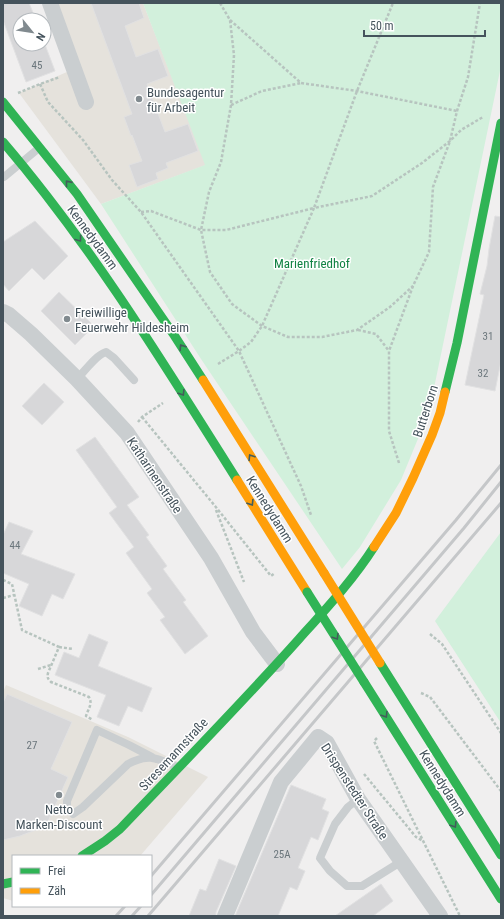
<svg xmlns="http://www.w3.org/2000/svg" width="504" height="919" font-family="'Roboto Condensed',sans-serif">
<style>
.commercial{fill:#e5e2dc}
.green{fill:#d2f0dc}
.building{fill:#d7d7d9;stroke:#e1e1e2}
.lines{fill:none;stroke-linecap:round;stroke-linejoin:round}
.path{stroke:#b7c4bf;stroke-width:2.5;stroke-dasharray:3 2;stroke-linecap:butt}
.lane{stroke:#caced0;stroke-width:8}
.street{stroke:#caced0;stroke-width:16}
.fast{stroke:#30b455;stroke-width:9}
.slow{stroke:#ff9f0a;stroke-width:9}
.rail{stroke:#c5c7c9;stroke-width:3}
.fast-bridge{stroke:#30b455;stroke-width:9}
.slow-bridge{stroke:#ff9f0a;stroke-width:9}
.oneway{stroke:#435d5b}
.poi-dot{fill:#818a8f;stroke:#fff;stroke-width:1.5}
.labels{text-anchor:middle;stroke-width:3;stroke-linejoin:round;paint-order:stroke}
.number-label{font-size:11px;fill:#6b767c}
.poi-label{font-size:13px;fill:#45535c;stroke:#fff;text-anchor:start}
.street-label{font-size:13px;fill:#45535c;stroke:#fff}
.park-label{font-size:13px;fill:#118243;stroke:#fff}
</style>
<rect width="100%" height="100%" fill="#f0efef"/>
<g class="commercial">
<path d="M53 3H143L206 165 101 204 19 93 76 68Z"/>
<path d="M6 685 128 737 208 777 140 856H13V901L3 898V692Z"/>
</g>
<g class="green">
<path d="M143 3H501V66L429 412 401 480 360 547 342 569 201 359 101 204 205 165Z"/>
<path d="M501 532V723L435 621Z"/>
</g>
<g class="building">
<path d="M3 3H29L36 20H20V44H44V42L55 71 26 82 3 20Z"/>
<path d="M91 3H139L144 18 125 26 136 57 158 49 168 76 147 84 165 132 188 124 198 151 166 163 168 168 156 173 158 179 137 187 129 165 142 161 132 135 131 136 124 117 132 114Z"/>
<path d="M495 216 501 217V361L495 391 465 385 484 295 480 294 487 266 489 249Z"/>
<path d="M35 221 68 256 44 280 32 268 9 291 3 284V242Z"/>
<path d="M59 292 94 326 75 345 41 311Z"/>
<path d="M44 383 64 402 42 425 22 406Z"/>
<path d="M95 437 139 497 127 505 149 535 146 537 167 566 163 569 186 600 183 602 208 636 185 654 160 620 165 617 147 593 152 589 126 553 134 547 109 513 117 507 76 450Z"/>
<path d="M9 522 33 531 21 554 75 574 63 599 52 594 42 616 19 606 29 584 3 573V535Z"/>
<path d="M89 634 108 642 98 666 152 688 142 712 128 706 119 726 97 717 106 695 55 675 64 652 79 658Z"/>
<path d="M7 694 72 722 51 769 68 777 46 826 20 836 3 840V703Z"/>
<path d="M291 785 326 799 322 809 329 812 318 840 311 837 298 868 305 871 297 890 290 887 278 916H235Z"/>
<path d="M219 859 236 866 216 912V916H189L200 889 206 891Z"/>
<path d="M381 884 393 901 373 916H335Z"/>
</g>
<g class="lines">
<g class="path">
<path d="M220 3 230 20 234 55 231 105 221 162 209 192 201 230 210 272 232 304 262 326 288 337H322L357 330 390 307 413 286"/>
<path d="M230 20 301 83 357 91 457 111"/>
<path d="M40 84 48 102 83 140 112 180 141 212 239 351 301 486 311 515"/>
<path d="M18 93 40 84 60 77"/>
<path d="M231 105 262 91 301 83"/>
<path d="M141 212 151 211 201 230H226L314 208 357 91 393 3"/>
<path d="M358 330 376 334 389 351"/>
<path d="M218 364 239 351 251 342 262 326 314 208 372 196 422 163 450 141 461 130 483 117"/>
<path d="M142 417 215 506 271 576 275 573"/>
<path d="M138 422 142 417 163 403"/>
<path d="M399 463 389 431V351L413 286 429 252 433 187 450 141 457 111 468 77 480 3"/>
<path d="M216 510 244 582"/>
<path d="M3 580 12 584 22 630 59 647 48 673C47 678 48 679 51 682L89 697C93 704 88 709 86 716L93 720"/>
<path d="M3 598 14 595"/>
<path d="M430 634 442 644 501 733"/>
<path d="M59 647 73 649"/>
<path d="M38 669 51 665"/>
<path d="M421 693 430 697 501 791"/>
<path d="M377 738 374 741 460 916"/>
<path d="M364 774 416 837 423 841"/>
</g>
<g class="lane">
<path d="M4 177 39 148"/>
<path d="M77 379C85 371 96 355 106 352L114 358 134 380"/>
<path d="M152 757 129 745 97 730 67 801V807L73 814 83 807 128 764C149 753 156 758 177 767"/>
<path d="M358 799 348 807 335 824 320 858 330 871 347 886H362L402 861"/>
</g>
<g class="street">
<path d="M50 3 86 102"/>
<path d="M3 312 9 315 31 334 77 379 127 433 211 558 253 632 277 664"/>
<path d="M225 916 281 782 318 737 327 743 358 799 440 916"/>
</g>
<g class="fast">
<path d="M3 102 77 194 174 335 203 380"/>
<path d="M3 142C92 246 164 364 237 480"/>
<path d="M445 392 457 343 501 123"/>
<path d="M380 663 501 855"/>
<path d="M364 682 501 899"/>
<path d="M82 856 105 841 120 829C180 766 241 704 299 639 325 610 353 580 374 547"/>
<path d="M3 884 13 882"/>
</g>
<g class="slow">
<path d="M203 380 324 573"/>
<path d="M237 480 307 592"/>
<path d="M374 547 396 513 413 478 432 435 440 413 445 392"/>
</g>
<g class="rail">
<path d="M151 876 456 520 501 465"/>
<path d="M151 895 464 528 501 482"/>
<path d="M116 916 125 906"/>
<path d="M132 916 141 906"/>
<path d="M148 916 501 503"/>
</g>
<path class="fast-bridge" d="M307 592 364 682"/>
<path class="slow-bridge" d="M324 573 380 663"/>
</g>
<defs><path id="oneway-chevron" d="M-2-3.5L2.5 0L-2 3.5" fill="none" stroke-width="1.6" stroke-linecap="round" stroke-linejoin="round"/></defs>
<g class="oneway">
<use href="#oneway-chevron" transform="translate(68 183) rotate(-129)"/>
<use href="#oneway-chevron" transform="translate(79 239) rotate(54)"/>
<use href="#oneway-chevron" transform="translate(182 347) rotate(-122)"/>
<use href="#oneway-chevron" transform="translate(182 393) rotate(58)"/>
<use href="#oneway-chevron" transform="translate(251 457) rotate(-122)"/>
<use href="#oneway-chevron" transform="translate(251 503) rotate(58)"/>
<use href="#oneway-chevron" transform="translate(336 637) rotate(58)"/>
<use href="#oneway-chevron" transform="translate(385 715) rotate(58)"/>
<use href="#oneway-chevron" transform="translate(454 825) rotate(58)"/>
</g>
<g class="poi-dot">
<circle cx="139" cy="99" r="4"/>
<circle cx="67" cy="319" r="4"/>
<circle cx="59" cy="795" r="4"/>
</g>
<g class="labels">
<g class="number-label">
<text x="37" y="69">45</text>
<text x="488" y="340">31</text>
<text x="483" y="377">32</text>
<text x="15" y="549">44</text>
<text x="32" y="749">27</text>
<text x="282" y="858">25A</text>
</g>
<g class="poi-label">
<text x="147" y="97">Bundesagentur<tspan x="147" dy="15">für Arbeit</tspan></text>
<text x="75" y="317">Freiwillige<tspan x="75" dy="15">Feuerwehr Hildesheim</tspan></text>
<text x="59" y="814" text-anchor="middle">Netto<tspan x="59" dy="15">Marken-Discount</tspan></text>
</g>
<g class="street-label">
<text transform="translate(93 237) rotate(54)" y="5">Kennedydamm</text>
<text transform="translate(425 411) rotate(-72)" y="5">Butterborn</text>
<text transform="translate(155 475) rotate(56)" y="5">Katharinenstraße</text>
<text transform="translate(270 509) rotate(58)" y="5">Kennedydamm</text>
<text transform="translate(173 754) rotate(-47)" y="5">Stresemannstraße</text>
<text transform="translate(443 783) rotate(58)" y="5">Kennedydamm</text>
<text transform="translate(355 791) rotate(57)" y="5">Drispenstedter Straße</text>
</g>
<g class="park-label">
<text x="312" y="268">Marienfriedhof</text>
</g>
</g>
<rect width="504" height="919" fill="none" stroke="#45535c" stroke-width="8"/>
<rect x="12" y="855" width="140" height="52" fill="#ffffff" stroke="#b5babe"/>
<rect x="20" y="868" width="20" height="6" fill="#30b455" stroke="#b5babe"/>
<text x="48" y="875" font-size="12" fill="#45535c">Frei</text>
<rect x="20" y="888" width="20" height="6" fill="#ff9f0a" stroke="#b5babe"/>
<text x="48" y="895" font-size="12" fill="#45535c">Zäh</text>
<g transform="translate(32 32) rotate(120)"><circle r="19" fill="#ffffff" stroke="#b5babe"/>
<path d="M0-3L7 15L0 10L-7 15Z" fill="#818a8f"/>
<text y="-6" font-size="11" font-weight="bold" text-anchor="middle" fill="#45535c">N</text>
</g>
<path d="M364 30v6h121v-6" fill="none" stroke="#45535c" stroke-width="2"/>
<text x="370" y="30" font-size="12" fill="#45535c" stroke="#ffffff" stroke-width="3" paint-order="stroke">50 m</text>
</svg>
